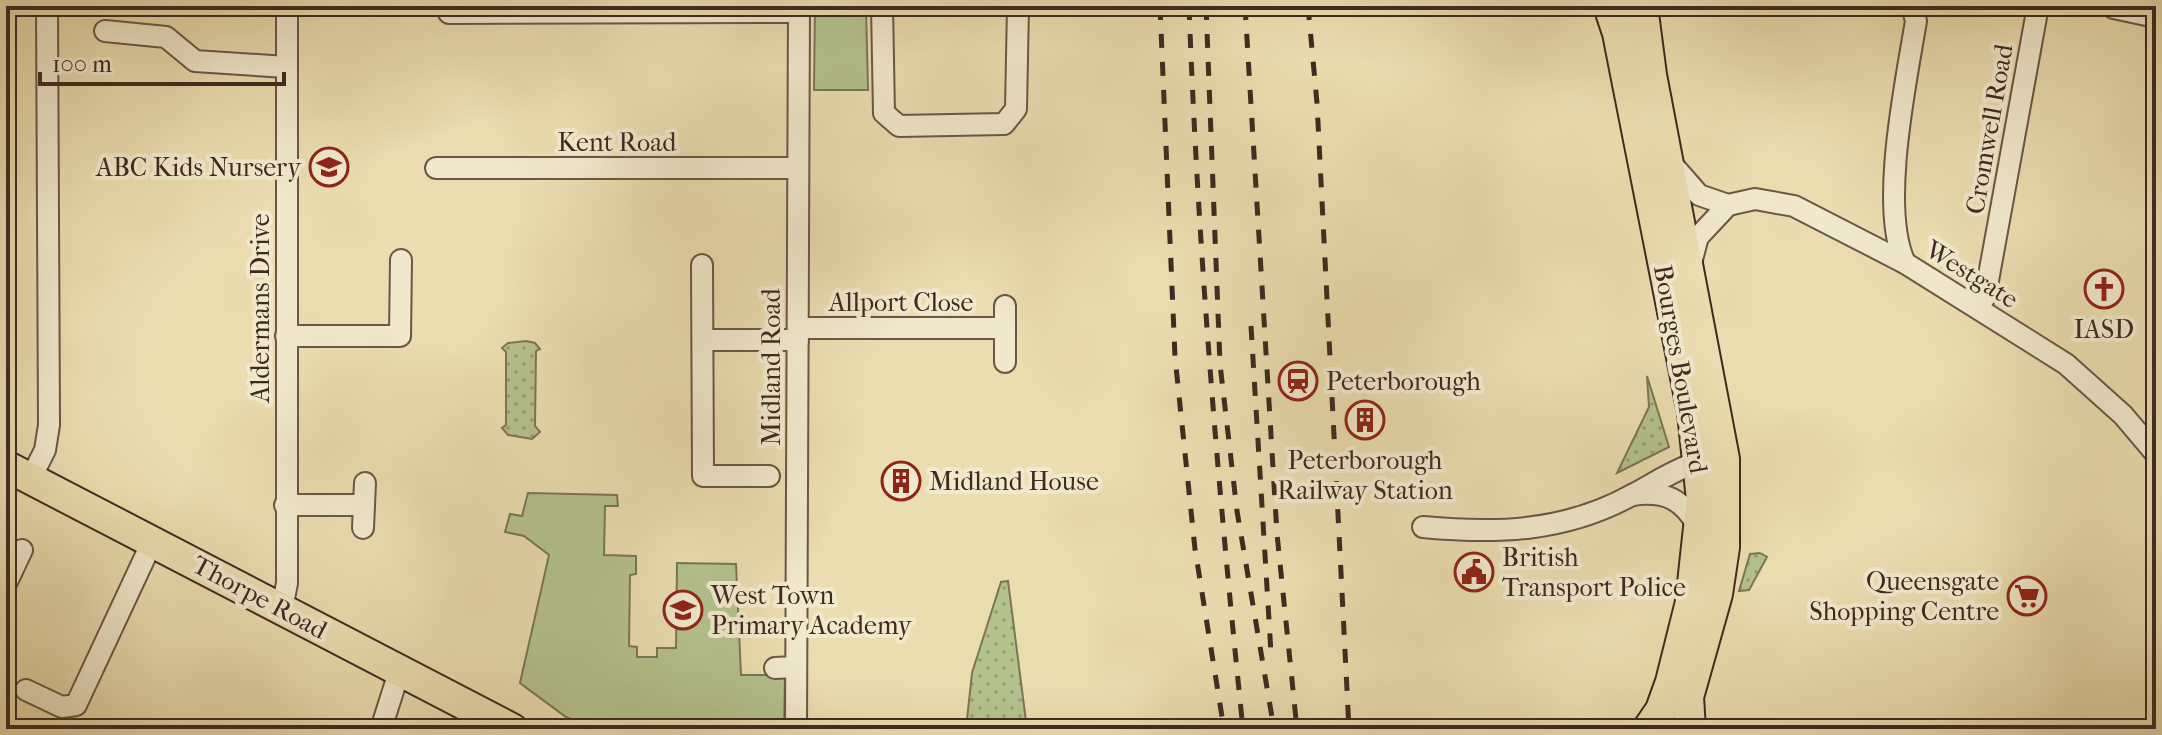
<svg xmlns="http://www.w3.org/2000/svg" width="2162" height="735" font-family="'IM FELL French Canon',serif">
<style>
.grass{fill:url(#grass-dots);stroke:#7a7657;stroke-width:2}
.park{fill:#b4c28e;stroke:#7a7657;stroke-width:2}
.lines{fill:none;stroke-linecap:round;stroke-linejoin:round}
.minor-casing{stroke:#6a5744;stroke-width:24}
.tertiary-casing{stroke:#6a5744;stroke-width:28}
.primary-casing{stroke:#3f2a20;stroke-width:34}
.minor{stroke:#f1e9cc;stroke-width:20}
.tertiary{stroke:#f1e9cc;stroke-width:24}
.primary{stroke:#eaddb0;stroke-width:30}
.rail{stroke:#3f2a20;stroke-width:5;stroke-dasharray:14 14;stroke-linecap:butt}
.labels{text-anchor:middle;stroke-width:8;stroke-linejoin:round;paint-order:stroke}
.street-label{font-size:26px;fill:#3f2a20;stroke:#f1e9cc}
.poi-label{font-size:26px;fill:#3f2a20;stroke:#f1e9cc;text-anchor:start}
</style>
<defs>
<pattern id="grass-dots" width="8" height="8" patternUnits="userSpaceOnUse" patternTransform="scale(2)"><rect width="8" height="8" fill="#b4c28e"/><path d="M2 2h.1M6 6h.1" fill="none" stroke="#949e74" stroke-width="1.8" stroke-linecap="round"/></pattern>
</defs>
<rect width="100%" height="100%" fill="#eaddb0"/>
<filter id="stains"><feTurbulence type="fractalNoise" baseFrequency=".0025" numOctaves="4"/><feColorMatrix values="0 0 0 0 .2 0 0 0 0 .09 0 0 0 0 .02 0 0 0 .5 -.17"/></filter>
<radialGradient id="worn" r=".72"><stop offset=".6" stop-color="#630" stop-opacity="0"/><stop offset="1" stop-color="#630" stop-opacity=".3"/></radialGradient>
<g class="grass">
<path d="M526 341 535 343 540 349 536 351 535 426 540 432 532 439 508 435 502 428 506 425V352L502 348 508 343Z"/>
<path d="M1647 376 1669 447 1617 473 1649 407Z"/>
<path d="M1760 553 1767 557 1749 590 1739 591 1750 554Z"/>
<path d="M1008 581 1027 729H966L972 673 1001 582Z"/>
</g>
<g class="park">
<path d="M815 6H866L868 90H814Z"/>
<path d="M528 493 617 495 618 506H605L604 555 636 556V574L630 575 629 646 637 647V657H657V648H676L677 563 736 564 741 675H785L784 729H595L566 717 520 683 549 555 524 536 505 532 510 514 522 516Z"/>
</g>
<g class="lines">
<g class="minor-casing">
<g id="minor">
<path d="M449 6V13L799 12"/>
<path d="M882 6 884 113 899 126 1004 124 1016 109 1018 6"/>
<path d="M105 31 166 37 195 61 286 67"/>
<path d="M1671 163 1699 195 1728 205"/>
<path d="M436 168H798"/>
<path d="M1691 263 1698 237 1728 205 1755 199 1794 206 1905 263 2066 364 2123 415 2156 454"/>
<path d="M1905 263C1879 208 1906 82 1916 21L1912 6"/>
<path d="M702 265 703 476H769"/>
<path d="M1005 306V362"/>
<path d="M1978 308 1985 297 2038 6"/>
<path d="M798 328H1005"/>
<path d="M286 336H400L401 260"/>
<path d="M703 340H798"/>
<path d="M31 478 45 450 49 425 47 6"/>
<path d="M1632 495C1665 490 1683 499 1699 528"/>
<path d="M285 505H364L365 483"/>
<path d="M1423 527C1497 534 1565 532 1632 495 1655 483 1673 470 1698 462L1706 468"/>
<path d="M363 528 364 505"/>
<path d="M6 584 22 550"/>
<path d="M282 609 287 583V6"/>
<path d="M775 668 795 667"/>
<path d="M26 690 62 707 76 705 153 540"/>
<path d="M381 729 400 669"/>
<path d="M796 729 799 6"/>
</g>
</g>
<g class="tertiary-casing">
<path id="tertiary" d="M2114 6 2156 15"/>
</g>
<g class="primary-casing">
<g id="primary">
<path d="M1609 6 1618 33 1693 413 1702 500 1691 602 1671 682 1661 710 1648 729"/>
<path d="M1642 6 1651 75 1724 459V547L1717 594 1688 697 1690 729"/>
<path d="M6 466 512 729"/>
</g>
</g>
<use href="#minor" class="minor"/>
<use href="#tertiary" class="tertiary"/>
<use href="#primary" class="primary"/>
<g class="rail">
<path d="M1160 6 1175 357 1195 549 1224 729"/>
<path d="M1189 6C1198 248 1218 488 1243 729"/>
<path d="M1206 6 1220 364 1237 511 1274 729"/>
<path d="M1245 6 1277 534 1297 729"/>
<path d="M1308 6 1317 103 1349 729"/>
<path d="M1251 326 1271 653"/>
</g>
</g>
<defs>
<g id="school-ring" transform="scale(2)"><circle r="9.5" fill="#f1e9cc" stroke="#8f2418" stroke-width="1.5"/><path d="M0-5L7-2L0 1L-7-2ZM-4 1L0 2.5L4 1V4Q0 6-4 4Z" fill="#8f2418"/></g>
<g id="church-ring" transform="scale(2)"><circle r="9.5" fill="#f1e9cc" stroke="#8f2418" stroke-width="1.5"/><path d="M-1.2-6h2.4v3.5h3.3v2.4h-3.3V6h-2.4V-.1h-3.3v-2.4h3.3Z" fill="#8f2418"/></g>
<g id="station-ring" transform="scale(2)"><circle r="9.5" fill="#f1e9cc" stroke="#8f2418" stroke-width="1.5"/><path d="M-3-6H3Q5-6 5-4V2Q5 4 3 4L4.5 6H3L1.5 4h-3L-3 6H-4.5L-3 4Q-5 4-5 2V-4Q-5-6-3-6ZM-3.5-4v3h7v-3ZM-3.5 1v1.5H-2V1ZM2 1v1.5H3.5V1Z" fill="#8f2418"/></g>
<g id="building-ring" transform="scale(2)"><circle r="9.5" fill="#f1e9cc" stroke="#8f2418" stroke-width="1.5"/><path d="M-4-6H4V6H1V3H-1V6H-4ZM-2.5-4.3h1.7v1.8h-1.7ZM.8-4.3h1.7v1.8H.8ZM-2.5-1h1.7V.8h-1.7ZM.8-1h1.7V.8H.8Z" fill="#8f2418"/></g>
<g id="civic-ring" transform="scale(2)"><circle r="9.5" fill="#f1e9cc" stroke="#8f2418" stroke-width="1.5"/><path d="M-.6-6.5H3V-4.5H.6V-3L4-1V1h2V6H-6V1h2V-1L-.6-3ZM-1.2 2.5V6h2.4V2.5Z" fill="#8f2418"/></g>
<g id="supermarket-ring" transform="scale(2)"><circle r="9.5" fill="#f1e9cc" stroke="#8f2418" stroke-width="1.5"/><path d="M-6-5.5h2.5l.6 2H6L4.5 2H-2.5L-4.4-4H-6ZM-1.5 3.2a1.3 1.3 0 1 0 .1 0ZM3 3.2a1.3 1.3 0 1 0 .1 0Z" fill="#8f2418"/></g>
</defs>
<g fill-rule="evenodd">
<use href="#school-ring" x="329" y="167"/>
<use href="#church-ring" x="2104" y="289"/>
<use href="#station-ring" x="1298" y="381"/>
<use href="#building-ring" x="1365" y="420"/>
<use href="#building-ring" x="901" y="481"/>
<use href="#civic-ring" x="1474" y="572"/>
<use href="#supermarket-ring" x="2027" y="596"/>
<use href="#school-ring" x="683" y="610"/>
</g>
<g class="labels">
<g class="street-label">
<text transform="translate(1989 129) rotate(-80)" y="9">Cromwell Road</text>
<text x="617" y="151">Kent Road</text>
<text transform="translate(1972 274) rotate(32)" y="9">Westgate</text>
<text x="901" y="311">Allport Close</text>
<text transform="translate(260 308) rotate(-90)" y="9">Aldermans Drive</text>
<text transform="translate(771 367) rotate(-90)" y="9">Midland Road</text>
<text transform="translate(1681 369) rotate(80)" y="9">Bourges Boulevard</text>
<text transform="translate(260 597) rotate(28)" y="9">Thorpe Road</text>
</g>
<g class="poi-label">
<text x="301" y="176" text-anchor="end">ABC Kids Nursery</text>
<text x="2104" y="338" text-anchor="middle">IASD</text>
<text x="1326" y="390">Peterborough</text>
<text x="1365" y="469" text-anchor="middle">Peterborough<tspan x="1365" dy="30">Railway Station</tspan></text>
<text x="929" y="490">Midland House</text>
<text x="1502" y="566">British<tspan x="1502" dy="30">Transport Police</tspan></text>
<text x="1999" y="590" text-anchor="end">Queensgate<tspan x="1999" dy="30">Shopping Centre</tspan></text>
<text x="711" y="604">West Town<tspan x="711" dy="30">Primary Academy</tspan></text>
</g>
</g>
<rect width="2162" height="735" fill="none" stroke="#eaddb0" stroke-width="32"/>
<rect x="8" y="8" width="2146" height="719" fill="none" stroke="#3f2a20" stroke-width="4"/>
<rect x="16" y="16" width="2130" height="703" fill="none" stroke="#3f2a20" stroke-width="2"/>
<path d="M40 72v12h244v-12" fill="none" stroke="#3f2a20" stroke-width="4"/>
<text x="52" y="72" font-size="24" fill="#3f2a20" stroke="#f1e9cc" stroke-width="6" paint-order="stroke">100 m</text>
<rect width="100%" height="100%" filter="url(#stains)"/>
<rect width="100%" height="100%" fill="url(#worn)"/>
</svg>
